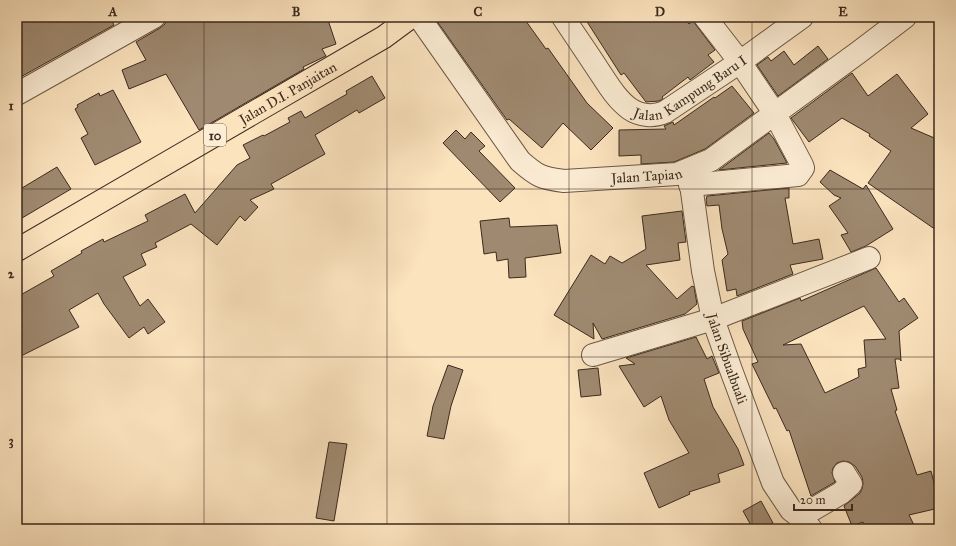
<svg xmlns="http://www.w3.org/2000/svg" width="956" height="546" font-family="'IM FELL Great Primer',serif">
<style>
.building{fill:#9f8a71;stroke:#3c2a1e;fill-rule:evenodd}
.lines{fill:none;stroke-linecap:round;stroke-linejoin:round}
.minor-casing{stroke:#6c5846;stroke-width:24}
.trunk-casing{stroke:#3c2a1e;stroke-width:24}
.minor{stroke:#fcedd5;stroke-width:22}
.trunk{stroke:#fbe3be;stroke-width:22}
.grid{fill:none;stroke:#3c2a1e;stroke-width:1;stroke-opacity:0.55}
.labels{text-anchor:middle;stroke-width:3;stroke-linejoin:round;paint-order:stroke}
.shield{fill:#fcedd5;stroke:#766455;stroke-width:1}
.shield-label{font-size:13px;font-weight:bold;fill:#3c2a1e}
.street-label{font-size:14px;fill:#3c2a1e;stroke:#fcedd5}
.neatline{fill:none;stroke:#3c2a1e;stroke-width:1.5}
.grid-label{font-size:13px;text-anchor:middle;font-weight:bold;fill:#3c2a1e}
</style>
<rect width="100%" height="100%" fill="#fbe3be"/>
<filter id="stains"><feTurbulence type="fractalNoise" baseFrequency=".005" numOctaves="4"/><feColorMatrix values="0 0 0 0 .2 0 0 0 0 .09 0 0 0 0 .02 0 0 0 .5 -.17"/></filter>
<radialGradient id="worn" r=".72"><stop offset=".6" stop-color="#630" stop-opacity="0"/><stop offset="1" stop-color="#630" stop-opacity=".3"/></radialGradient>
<g class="building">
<path d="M17 17H110L114 25 17 79Z"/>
<path d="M169 17H327L336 44 322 49 326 56 303 67 304 69 199 130 166 74 129 89 122 70 146 60 136 42 160 28 165 24 166 19Z"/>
<path d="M434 17H523L546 49 548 48 587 103 613 128 591 150 563 123 542 148 509 119 507 120Z"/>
<path d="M584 17H684L689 24 693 21 715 50 708 55 714 62 690 80 688 77 662 97 663 99 659 101 646 102 624 73 621 75Z"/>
<path d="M818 46 828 59 778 96 757 65 768 57 771 61 784 51 794 65Z"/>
<path d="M852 73 868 96 897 74 928 114 911 128 939 140V232L868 183 891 151 869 136 870 134 842 118 809 142 791 118Z"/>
<path d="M372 76 385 98 359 113 357 110 315 135 325 154 271 184 274 189 250 200 258 207 245 221 240 216 217 245 191 224 155 243 157 247 141 254 146 265 123 277 140 306 148 299 165 322 148 334 144 327 129 338 104 304 98 293 69 310 79 327 17 358V297L54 276 51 271 82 253 81 251 103 239 104 242 148 221 145 215 185 194 195 213 237 165 250 158 243 145 263 135 264 136 290 122 288 118 301 111 305 118 347 94 346 91Z"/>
<path d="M732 86 754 113 705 149 674 162 641 164V155L619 156V130L666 129 664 126 673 122 674 125 714 97 715 98Z"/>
<path d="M113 90 141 142 95 165 81 138 88 134 75 109 78 107 77 105 99 93 100 96Z"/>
<path d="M456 130 465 139 471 132 485 146 479 151 515 188 500 202 443 143Z"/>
<path d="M769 133 774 139 787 163 719 170Z"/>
<path d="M57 167 71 189 17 221V191Z"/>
<path d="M830 170 863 189 866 185 893 229 866 246 851 252 841 235 848 233 829 206 841 198 834 195 820 182Z"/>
<path d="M789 188V198H785L793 244 819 239 823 259 790 265 793 274 737 296 736 289 727 291 722 260 728 254 722 229 719 205 707 206 706 200 707 196Z"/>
<path d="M682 211 686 242 678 243 680 260 646 265 677 299 692 286 694 287 697 304 685 314 602 339 593 323 594 339 554 315 591 255 605 264 610 256 622 263 646 249 642 216Z"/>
<path d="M509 218 510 227 557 225 561 253 525 258 526 277 509 278 508 259 497 261 496 252 484 254 480 221Z"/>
<path d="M876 268 899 302 904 298 918 318 899 331 901 361 900 359H895L899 388 891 389 897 410 895 411 917 475 931 471 939 503V508L909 515 916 529H867L863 522 852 526 844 506 860 493 862 489 863 483 862 477 855 466 849 462 843 461 837 463 833 468 832 473 835 482 811 496 789 430 787 431 776 408 774 409 752 364 758 362 743 329 742 321 800 298 801 301ZM864 306 886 339 864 340 866 367 858 369 859 377 825 393 801 344 783 345Z"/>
<path d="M696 337 707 359 712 356 719 373 704 379 713 407 738 449 744 465 718 474 720 482 689 492 690 494 659 508 644 473 689 453 669 420 661 396 644 407 619 366 635 364 626 358Z"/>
<path d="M448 365 463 370 451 406 444 439 427 436 433 406Z"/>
<path d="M598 368 601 395 581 397 578 370Z"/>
<path d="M329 442 347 444 334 521 316 518Z"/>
<path d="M761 501 773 523 762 529H753L743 511Z"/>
</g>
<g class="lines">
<g class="minor-casing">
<g id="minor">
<path id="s1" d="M419 17 520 161C537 176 541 178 564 181L677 174 711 160 859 52 905 17"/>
<path id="s2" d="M563 17C574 34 586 51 597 68 607 83 616 99 630 109 640 116 654 117 665 112L740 62 802 17"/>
<path d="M17 94 154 17"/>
<path id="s3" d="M689 170 703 271 713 319 731 370 773 483 791 510 800 517 811 529"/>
<path d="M690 185 798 175 803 168 802 165 775 114 740 62 705 17"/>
<path d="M593 355 713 319 869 258"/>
<path d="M800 517 841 493 851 484 844 473"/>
</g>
</g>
<g class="trunk-casing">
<g id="trunk">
<path id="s4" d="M17 250 384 37 411 17"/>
</g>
</g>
<use href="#minor" class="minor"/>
<use href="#trunk" class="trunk"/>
</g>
<path class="grid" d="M204 17V529M387 17V529M569 17V529M752 17V529M17 189H939M17 357H939"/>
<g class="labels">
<rect class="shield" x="204" y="124" width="22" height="22" rx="3"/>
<g class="shield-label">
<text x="215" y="140">10</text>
</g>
<g class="street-label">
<text dy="5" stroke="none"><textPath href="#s2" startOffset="183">Jalan Kampung Baru I</textPath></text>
<text dy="5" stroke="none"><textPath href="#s4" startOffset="313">Jalan D.I. Panjaitan</textPath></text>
<text dy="5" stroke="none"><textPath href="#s1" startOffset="308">Jalan Tapian</textPath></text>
<text dy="5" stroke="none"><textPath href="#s3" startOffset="193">Jalan Sibualbuali</textPath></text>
</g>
</g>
<rect width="956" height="546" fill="none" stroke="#fbe3be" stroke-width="44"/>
<path d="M794 504v6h58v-6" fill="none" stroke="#3c2a1e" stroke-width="2"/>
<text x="800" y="504" font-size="12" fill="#3c2a1e" stroke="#fcedd5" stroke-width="3" paint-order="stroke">20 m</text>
<rect x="22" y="22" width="912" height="502" class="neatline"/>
<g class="grid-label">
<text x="113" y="16">A</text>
<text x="296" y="16">B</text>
<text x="478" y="16">C</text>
<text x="660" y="16">D</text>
<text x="843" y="16">E</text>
<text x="11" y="110">1</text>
<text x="11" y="278">2</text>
<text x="11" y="445">3</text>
</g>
<rect width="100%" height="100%" filter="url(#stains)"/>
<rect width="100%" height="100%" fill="url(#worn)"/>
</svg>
